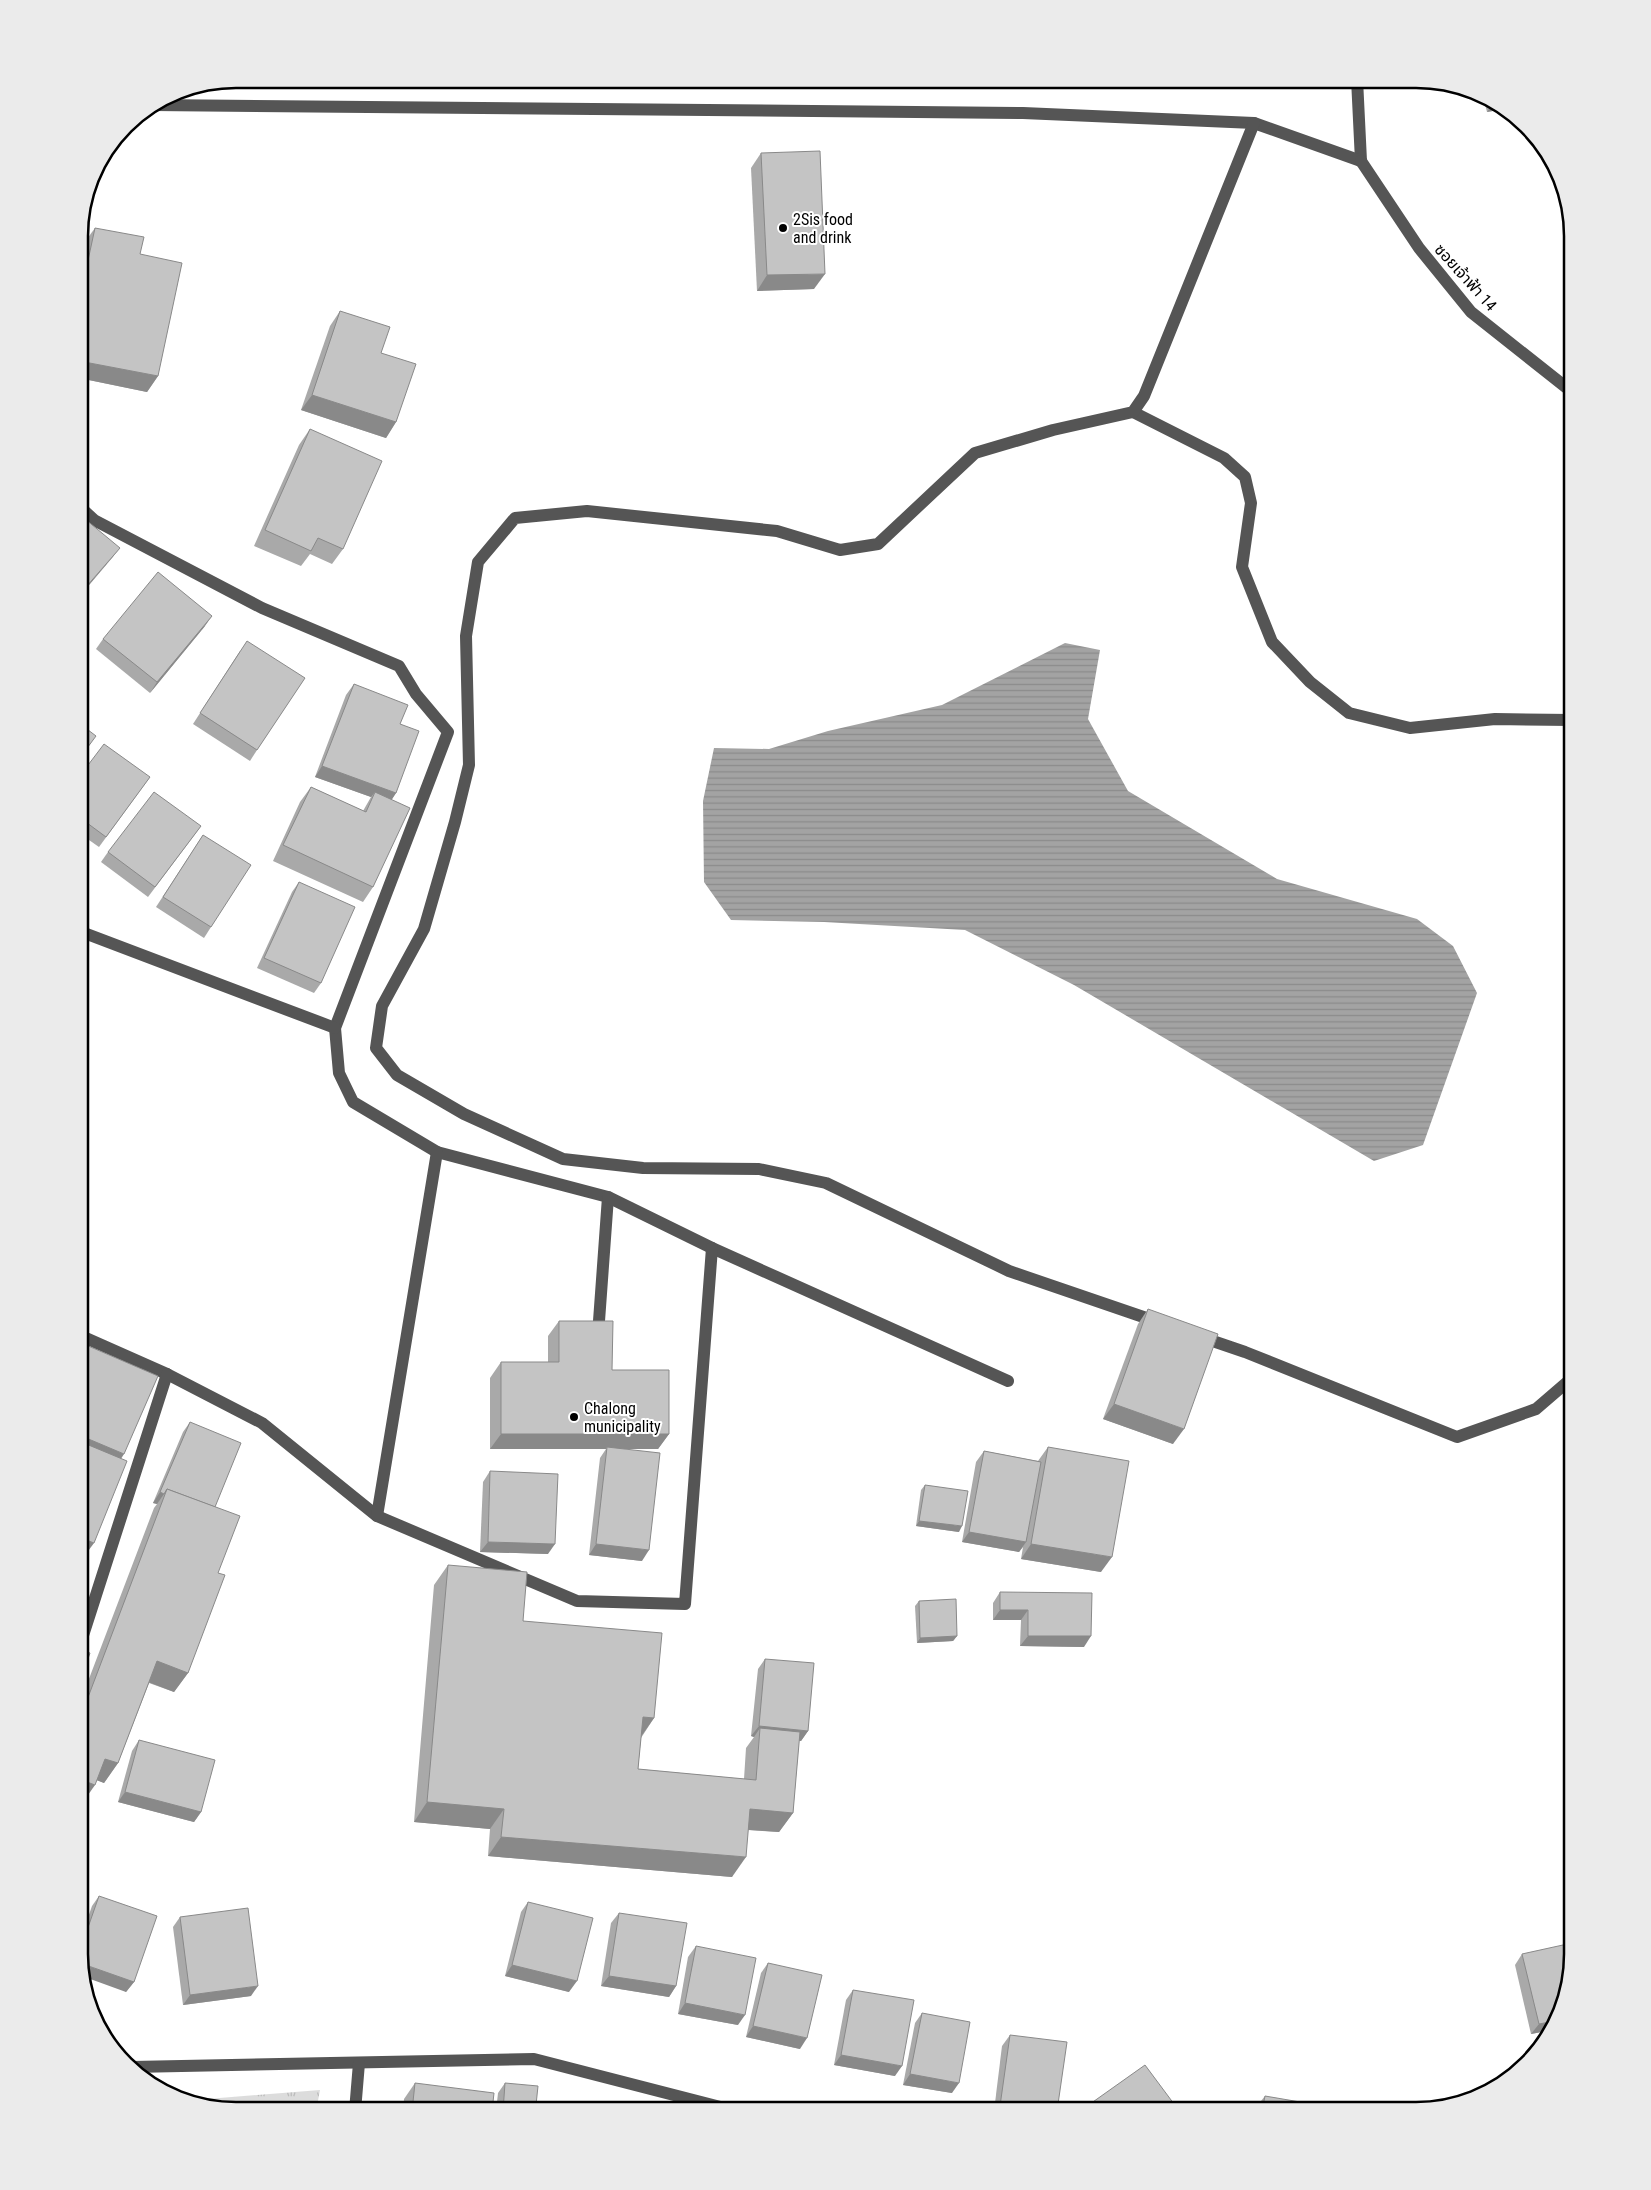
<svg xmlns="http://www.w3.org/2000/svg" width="1651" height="2190" font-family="'Roboto Condensed','Noto Sans Thai',sans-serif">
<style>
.park{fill:url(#park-tufts)}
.water{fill:url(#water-rules)}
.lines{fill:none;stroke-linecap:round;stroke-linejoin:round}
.minor{stroke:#555;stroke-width:12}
.wall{fill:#a9a9a9}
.shaded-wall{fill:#898989}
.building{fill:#c4c4c4;stroke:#898989}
.poi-dot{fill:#000;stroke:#fff;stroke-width:2}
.labels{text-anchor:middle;stroke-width:4;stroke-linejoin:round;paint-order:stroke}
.poi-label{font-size:16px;fill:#000;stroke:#fff;text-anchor:start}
.street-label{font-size:16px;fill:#000;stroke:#fff}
.rim{fill:none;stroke:#000;stroke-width:2.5}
</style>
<defs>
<pattern id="park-tufts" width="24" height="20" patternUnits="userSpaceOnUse" patternTransform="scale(1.25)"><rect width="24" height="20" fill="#dcdcdc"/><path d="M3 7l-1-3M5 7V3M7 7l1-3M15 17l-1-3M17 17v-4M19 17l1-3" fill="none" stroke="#bbb"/></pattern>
<pattern id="water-rules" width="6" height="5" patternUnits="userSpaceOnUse" patternTransform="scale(1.25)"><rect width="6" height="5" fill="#a3a3a3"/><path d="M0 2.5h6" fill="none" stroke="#8b8b8b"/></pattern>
</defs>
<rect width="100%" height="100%" fill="#fff"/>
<path class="park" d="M320 2090 316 2111H235L195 2100Z"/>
<path class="water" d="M1065 643 1100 650 1088 719 1128 791 1277 879 1417 919 1453 946 1477 993 1423 1145 1374 1161 1074 985 965 930 824 922 731 920 704 882 703 801 714 748 769 749 828 731 942 705Z"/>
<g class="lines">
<g class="minor">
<path d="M1357 79 1361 161"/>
<path d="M152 105 1023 113 1254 123 1361 161"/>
<path d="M1361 161 1419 248 1471 312 1572 392"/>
<path d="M1133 412 1224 458 1245 477 1251 503 1242 567 1272 642 1310 682 1349 713 1410 728 1495 719 1572 720"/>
<path d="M79 506 94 520 262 608 399 666 416 694 448 732 335 1028 339 1073 353 1102 437 1152 608 1197 599 1321"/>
<path d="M79 931 335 1028"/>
<path d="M608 1197 712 1248 1008 1381"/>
<path d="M1158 1322 1009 1271 826 1183 759 1169 643 1168 563 1159 464 1114 397 1075 376 1048 382 1006 424 929 455 822 469 765 466 636 478 562 515 518 587 511 777 531 840 550 878 544 975 453 1053 430 1133 412 1144 396 1254 123"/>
<path d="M79 1335 167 1374 262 1423 377 1516 577 1601 685 1604 712 1248"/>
<path d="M1201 1337 1245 1352 1457 1437 1536 1409 1572 1378"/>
<path d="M377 1516 437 1152"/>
<path d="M79 1648 167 1374"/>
<path d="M132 2067 534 2059 736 2111"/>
<path d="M355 2111 359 2063"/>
</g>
</g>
<g class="wall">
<path d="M1483 96 1494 100 1504 109 1487 112Z"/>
<path d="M761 153 814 289 757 291 751 168Z"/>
<path d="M95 228 140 254 158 376 147 392 79 378V267L84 243Z"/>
<path d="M340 311 381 353 396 422 386 438 301 410 330 326Z"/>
<path d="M310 429 343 549 332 564 310 554 301 566 254 546 299 445Z"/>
<path d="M205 626 150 693 96 649 103 639Z"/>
<path d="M240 651 257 750 250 761 193 724Z"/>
<path d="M354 684 400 724 396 793 391 800 373 887 363 902 273 861 300 802 311 787 363 811 371 797 315 777 346 695Z"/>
<path d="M79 777H150L99 847 79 833Z"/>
<path d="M201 826 148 897 101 862 108 852Z"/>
<path d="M203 835 211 927 204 938 156 907Z"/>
<path d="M299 882 321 983 314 993 257 968 292 892Z"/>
<path d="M1148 1309 1173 1444 1103 1419 1138 1324Z"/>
<path d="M559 1321 612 1370 669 1434 658 1449H620L642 1561 589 1555 600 1458 606 1449H490V1378L501 1362H548V1336Z"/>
<path d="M79 1342 121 1458 86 1554 79 1578Z"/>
<path d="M190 1422 215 1507 218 1573 188 1673 174 1692 149 1683 118 1763 104 1783 97 1780 81 1805 79 1804V1705L154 1508 157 1504 153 1503 183 1432Z"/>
<path d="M1048 1447 1101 1572 1021 1559 1023 1547 1019 1552 962 1542 976 1462 984 1451 1038 1461Z"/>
<path d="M490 1471 548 1554 480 1552 483 1482Z"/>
<path d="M925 1485 959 1532 916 1526 921 1490Z"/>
<path d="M448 1565 654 1718 641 1738 638 1769 744 1779 746 1748 754 1737 751 1736 758 1669 765 1659 808 1731 801 1741H799L793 1813 779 1832 748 1830 732 1877 488 1856 490 1829 414 1822 434 1585Z"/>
<path d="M1000 1592 1084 1647 1020 1646 1021 1620H993V1603Z"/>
<path d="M919 1601 957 1636 953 1641 917 1643 915 1606Z"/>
<path d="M139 1740 201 1812 194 1822 118 1802 132 1751Z"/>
<path d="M99 1896 134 1982 126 1992 79 1955V1943L92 1906Z"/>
<path d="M528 1902 569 1992 505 1976 521 1912Z"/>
<path d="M619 1913 676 1986 669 1997 601 1986 611 1923Z"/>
<path d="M180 1917 251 1996 183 2005 173 1927Z"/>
<path d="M696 1946 738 2025 678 2014 688 1957Z"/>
<path d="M1522 1954 1552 2030 1531 2034 1515 1965Z"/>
<path d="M768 1963 800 2049 746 2037 761 1973Z"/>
<path d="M853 1990 895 2076 834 2065 846 2000Z"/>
<path d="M922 2013 952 2093 903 2085 915 2023Z"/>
<path d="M1010 2035 1057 2111H994L1002 2046Z"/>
<path d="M415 2083 492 2111H403L404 2099Z"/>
<path d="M505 2083 536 2105 572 2111H496L498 2093Z"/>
<path d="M1265 2096 1304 2111H1256L1257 2106Z"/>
<path d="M1090 2104 1177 2108 1175 2111H1085Z"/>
</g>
<g class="shaded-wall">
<path d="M1495 101 1504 109 1487 112Z"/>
<path d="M825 274 814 289 757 291 767 275Z"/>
<path d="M79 361 158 376 147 392 79 378Z"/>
<path d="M312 395 396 422 386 438 301 410Z"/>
<path d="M120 548 112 558 79 597V595Z"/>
<path d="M212 616 205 626 150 693 157 682Z"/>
<path d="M322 766 396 793 389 804 375 792 371 797 315 777Z"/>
<path d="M79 1392 88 1396 79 1409Z"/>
<path d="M1114 1404 1184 1429 1173 1444 1103 1419Z"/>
<path d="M501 1434H669L658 1449H607V1447L606 1449H490Z"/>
<path d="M79 1435 124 1454 114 1470 79 1455Z"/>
<path d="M160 1492 164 1494 157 1504 153 1503Z"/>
<path d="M919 1521 962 1526 959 1532 916 1526Z"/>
<path d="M969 1532 1026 1542 1019 1552 962 1542Z"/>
<path d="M79 1537 94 1543 83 1558 79 1557Z"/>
<path d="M488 1542 555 1544 548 1554 480 1552Z"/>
<path d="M596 1544 649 1550 642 1561 589 1555Z"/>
<path d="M1031 1544 1112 1557 1101 1572 1021 1559Z"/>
<path d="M1000 1610H1028L1021 1620H993Z"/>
<path d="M957 1636 953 1641 917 1643 920 1638Z"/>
<path d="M1028 1636H1091L1084 1647 1020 1646Z"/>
<path d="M157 1661 188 1673 174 1692 143 1680Z"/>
<path d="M643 1717 654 1718 640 1738Z"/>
<path d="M759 1726 808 1731 801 1741 760 1737V1728L754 1737 751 1736Z"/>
<path d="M105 1759 118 1763 104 1783 91 1778Z"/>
<path d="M79 1779 95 1785 81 1805 79 1804Z"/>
<path d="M125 1792 201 1812 194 1822 118 1802Z"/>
<path d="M427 1802 504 1809 490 1829 414 1822Z"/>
<path d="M750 1809 793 1813 779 1832 736 1829Z"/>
<path d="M501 1837 746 1857 732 1877 488 1856Z"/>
<path d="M80 1963 134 1982 126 1992 82 1976Z"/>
<path d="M512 1965 577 1981 569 1992 505 1976Z"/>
<path d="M609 1976 676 1986 669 1997 601 1986Z"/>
<path d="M258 1986 251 1996 183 2005 190 1995Z"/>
<path d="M685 2003 745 2015 738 2025 678 2014Z"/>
<path d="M1555 2021 1552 2030 1531 2034 1539 2024Z"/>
<path d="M753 2026 807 2038 800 2049 746 2037Z"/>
<path d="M841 2055 902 2066 895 2076 834 2065Z"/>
<path d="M910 2074 959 2083 952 2093 903 2085Z"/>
<path d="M1000 2106 1041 2111H996Z"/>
</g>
<g class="building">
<path d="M820 151 825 274 767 275 761 153Z"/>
<path d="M95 228 144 237 140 254 182 263 158 376 79 361V302Z"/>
<path d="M340 311 390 327 381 353 416 364 396 422 312 395Z"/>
<path d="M310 429 382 461 343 549 318 538 311 551 265 530Z"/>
<path d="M79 514 120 548 79 595Z"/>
<path d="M158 572 212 616 157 682 103 639Z"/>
<path d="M247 641 305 678 257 750 200 713Z"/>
<path d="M354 684 408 705 400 724 419 731 396 793 322 766Z"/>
<path d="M79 723 96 736 79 759Z"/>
<path d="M104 744 150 777 106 837 79 817V777Z"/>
<path d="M311 787 366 812 375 792 410 808 373 887 283 845Z"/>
<path d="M154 792 201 826 155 887 108 852Z"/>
<path d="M203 835 251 865 211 927 163 897Z"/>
<path d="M299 882 355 907 321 983 264 958Z"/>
<path d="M1148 1309 1218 1334 1184 1429 1114 1404Z"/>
<path d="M559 1321H613L612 1370H669V1434H501V1362H559Z"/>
<path d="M79 1342 158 1376 124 1454 79 1435V1418L88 1396 79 1392Z"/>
<path d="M190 1422 241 1443 215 1507 167 1489 164 1494 160 1492Z"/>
<path d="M79 1441 127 1461 94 1543 79 1537Z"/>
<path d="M607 1447 660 1453 649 1550 596 1544Z"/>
<path d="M1048 1447 1129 1461 1112 1557 1031 1544Z"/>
<path d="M984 1451 1041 1462 1026 1542 969 1532Z"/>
<path d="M490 1471 558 1474 555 1544 488 1542Z"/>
<path d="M925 1485 968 1491 962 1526 919 1521Z"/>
<path d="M167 1489 240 1516 218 1573 225 1575 188 1673 157 1661 118 1763 105 1759 95 1785 79 1779V1721Z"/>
<path d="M79 1551 88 1554 79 1578Z"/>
<path d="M448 1565 527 1572 523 1621 662 1633 654 1718 643 1717 638 1769 756 1780 760 1728 800 1732 793 1813 750 1809 746 1857 501 1837 504 1809 427 1802Z"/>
<path d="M1000 1592 1092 1593 1091 1636H1028V1610H1000Z"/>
<path d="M956 1599 957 1636 920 1638 919 1601Z"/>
<path d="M79 1649 90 1653 79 1684Z"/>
<path d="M765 1659 814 1663 808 1731 759 1726Z"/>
<path d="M139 1740 215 1760 201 1812 125 1792Z"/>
<path d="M79 1887 86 1892 79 1902Z"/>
<path d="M99 1896 157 1916 134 1982 80 1963 79 1953Z"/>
<path d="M528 1902 593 1918 577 1981 512 1965Z"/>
<path d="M248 1908 258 1986 190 1995 180 1917Z"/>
<path d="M619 1913 687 1923 676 1986 609 1976Z"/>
<path d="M1572 1943V1955L1555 2021 1539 2024 1522 1954Z"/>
<path d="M696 1946 756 1958 745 2015 685 2003Z"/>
<path d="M768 1963 822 1975 807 2038 753 2026Z"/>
<path d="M853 1990 914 2000 902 2066 841 2055Z"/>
<path d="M922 2013 970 2022 959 2083 910 2074Z"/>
<path d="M1010 2035 1067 2042 1057 2111H1041L1000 2106Z"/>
<path d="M1145 2065 1177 2108 1173 2111H1095L1090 2104Z"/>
<path d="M415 2083 494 2093 492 2111H412Z"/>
<path d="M505 2083 538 2086 536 2105 572 2109V2111H503Z"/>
<path d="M1265 2096 1306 2103 1304 2111H1262Z"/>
<path d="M1318 2109 1329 2111H1317Z"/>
</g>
<g class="poi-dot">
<circle cx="783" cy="228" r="5"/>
<circle cx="574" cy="1417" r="5"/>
</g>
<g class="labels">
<g class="poi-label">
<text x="793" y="225">2Sis food<tspan x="793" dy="18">and drink</tspan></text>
<text x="584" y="1414">Chalong<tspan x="584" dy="18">municipality</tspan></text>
</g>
<g class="street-label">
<text transform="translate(1466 277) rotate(48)" y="6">ซอยเจ้าฟ้า 14</text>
</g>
</g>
<path d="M0 0H1651V2190H0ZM236 88H1416A148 148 0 0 1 1564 236V1954A148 148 0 0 1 1416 2102H236A148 148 0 0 1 88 1954V236A148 148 0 0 1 236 88Z" fill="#ebebeb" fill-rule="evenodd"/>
<path class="rim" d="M236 88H1416A148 148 0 0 1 1564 236V1954A148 148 0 0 1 1416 2102H236A148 148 0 0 1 88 1954V236A148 148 0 0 1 236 88Z"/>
</svg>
